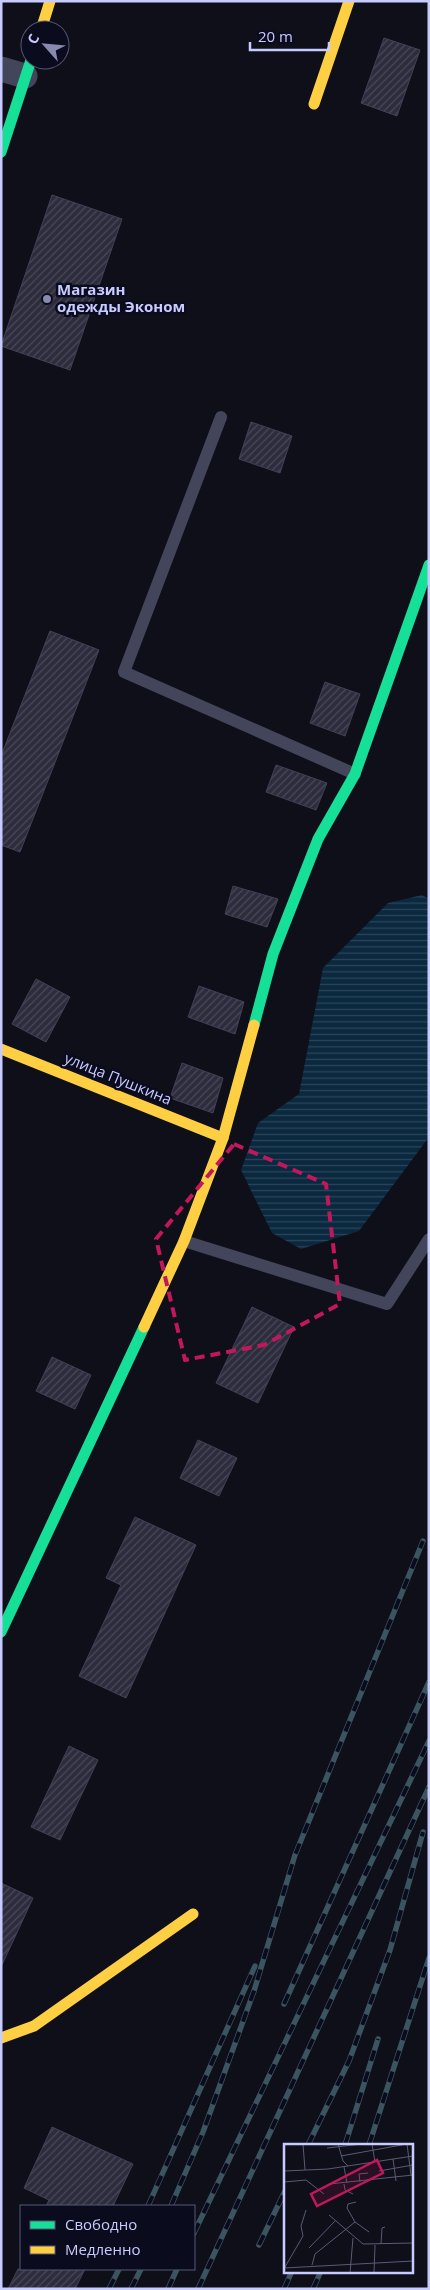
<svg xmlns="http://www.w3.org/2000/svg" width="430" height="2290" font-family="'Open Sans',sans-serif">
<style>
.water{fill:url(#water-rules)}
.building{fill:url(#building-hatch);stroke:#414158}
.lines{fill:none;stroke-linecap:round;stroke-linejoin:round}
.lane{stroke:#43465b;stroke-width:12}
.street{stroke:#43465b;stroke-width:25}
.fast{stroke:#16e098;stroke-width:11}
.slow{stroke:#ffcf43;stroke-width:11}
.rail-casing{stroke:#3a5560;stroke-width:5.5}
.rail{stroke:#0b0b1e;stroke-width:4;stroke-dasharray:11;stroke-linecap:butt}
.marked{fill:none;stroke:#c2185b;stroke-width:4;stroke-dasharray:10 6;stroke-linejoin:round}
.poi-dot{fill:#8789af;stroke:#0b0b1e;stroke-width:2}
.labels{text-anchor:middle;stroke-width:5;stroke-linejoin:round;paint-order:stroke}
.poi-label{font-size:15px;font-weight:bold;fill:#c7cbff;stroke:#0b0b1e;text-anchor:start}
.street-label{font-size:15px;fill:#c7cbff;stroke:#0b0b1e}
.inset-road{fill:none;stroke:#595a76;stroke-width:1}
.view{fill:#c2185b;fill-opacity:0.15;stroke:#c2185b;stroke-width:2.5}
.inset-edge{fill:none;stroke:#c7cbff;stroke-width:2.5}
</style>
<defs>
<pattern id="water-rules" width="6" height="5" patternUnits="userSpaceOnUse" patternTransform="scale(1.25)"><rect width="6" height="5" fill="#0a283e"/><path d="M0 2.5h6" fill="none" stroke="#2c465b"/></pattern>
<pattern id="building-hatch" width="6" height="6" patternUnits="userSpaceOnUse" patternTransform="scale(1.25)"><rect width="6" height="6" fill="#2c2c3d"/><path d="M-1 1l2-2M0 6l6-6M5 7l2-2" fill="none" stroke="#49495a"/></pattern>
</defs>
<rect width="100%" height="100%" fill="#0f0f1a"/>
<path class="water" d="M422 895 429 899V1137L359 1231 301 1249 272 1233 241 1170 258 1123 299 1094 323 968 388 903Z"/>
<g class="building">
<path d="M384 38 420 50 397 116 361 103Z"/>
<path d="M52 195 122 219 70 370 1 346Z"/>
<path d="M251 422 292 436 280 473 239 459Z"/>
<path d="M50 631 99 650 20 852 1 845V756Z"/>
<path d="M325 682 360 694 345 736 310 723Z"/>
<path d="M276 765 327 783 316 810 266 792Z"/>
<path d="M233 886 278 899 267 927 225 914Z"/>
<path d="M36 979 70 997 46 1042 12 1024Z"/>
<path d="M199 986 244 1002 235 1034 188 1017Z"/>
<path d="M182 1063 223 1078 213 1113 170 1098Z"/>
<path d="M252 1307 294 1327 258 1403 216 1383Z"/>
<path d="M52 1357 91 1375 75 1409 36 1391Z"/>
<path d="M198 1440 237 1458 219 1496 180 1478Z"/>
<path d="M135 1517 196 1545 126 1698 79 1676 121 1585 106 1578Z"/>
<path d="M69 1746 98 1760 60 1840 31 1827Z"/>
<path d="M1 1883 33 1898 1 1967Z"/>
<path d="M52 2127 133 2164 113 2206H46L49 2200 24 2188Z"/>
<path d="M18 2269H85L75 2289H8Z"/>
</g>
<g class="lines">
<g class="lane">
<path d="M221 417 124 672 355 774"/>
<path d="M184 1241 387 1304 429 1239"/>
</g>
<path class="street" d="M1 69 25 76"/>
<g class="fast">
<path d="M1 152 31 60"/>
<path d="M254 1025 273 954 318 839 355 774 429 565"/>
<path d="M1 1632 144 1327"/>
</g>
<g class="slow">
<path d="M41 30 50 1"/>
<path d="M314 104 349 1"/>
<path d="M1 1049 223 1138"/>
<path d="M144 1327 184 1241 223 1138 254 1025"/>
<path d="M1 2038 34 2026 193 1914"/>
</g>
<g class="rail-casing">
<g id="rail">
<path d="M284 2004 429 1682"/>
<path d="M308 2145 349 2061 390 1950 423 1832"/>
<path d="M345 2145 378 2039"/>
<path d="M369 2145 429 1958"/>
<path d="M148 2206 255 1966"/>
<path d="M171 2206 203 2132 254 1991 295 1855 423 1541"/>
<path d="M194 2233 429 1741"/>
<path d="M259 2245 285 2191"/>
<path d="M109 2289 119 2269"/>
<path d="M131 2289 141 2269"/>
<path d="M168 2289 177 2269"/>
<path d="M198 2289 429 1787"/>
<path d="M284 2289 292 2271"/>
<path d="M313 2289 321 2271"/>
</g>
</g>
<use href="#rail" class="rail"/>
</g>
<path class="marked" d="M234 1144 326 1184 340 1304 264 1345 185 1360 156 1239Z"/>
<circle class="poi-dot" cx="47" cy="299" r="5"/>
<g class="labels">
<g class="poi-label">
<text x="57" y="295">Магазин<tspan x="57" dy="17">одежды Эконом</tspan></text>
</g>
<g class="street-label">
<text transform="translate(118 1079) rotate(22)" y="5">улица Пушкина</text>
</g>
</g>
<g transform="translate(284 2144)">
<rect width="129" height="129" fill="#0f0f1a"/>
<path class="inset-road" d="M19 0 21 26M54 0 59 17 64 22M88 0 91 18M43 4 78 0M57 12 123 0 127 31M109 15 112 37M60 23 63 39M0 27 44 25 129 12M95 27 129 21M0 38 22 36 40 50M76 38 75 30 84 29M45 40 129 31M60 40 61 46 69 50M72 58 64 60 63 64 71 78 85 88M45 71 79 100 129 99M97 100 98 84 101 83M25 104 52 76M28 121 31 110 71 78M1 123 19 92 17 82 22 66M0 124 129 117M66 129 69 94M90 129 91 101"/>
<path class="view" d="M93 16 99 29 33 62 27 50Z"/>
<rect width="129" height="129" class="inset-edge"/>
</g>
<rect width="430" height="2290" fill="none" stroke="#c7cbff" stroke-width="5"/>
<rect x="20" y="2205" width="175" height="65" fill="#0b0b1e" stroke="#565878"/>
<rect x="30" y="2221" width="25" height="8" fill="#16e098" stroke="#565878"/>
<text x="65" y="2230" font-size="15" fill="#c7cbff">Свободно</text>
<rect x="30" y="2246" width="25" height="8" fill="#ffcf43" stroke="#565878"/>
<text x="65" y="2255" font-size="15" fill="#c7cbff">Медленно</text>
<g transform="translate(45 45) rotate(297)"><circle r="24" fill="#0b0b1e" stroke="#565878"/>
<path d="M0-4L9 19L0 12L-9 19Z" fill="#8789af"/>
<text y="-8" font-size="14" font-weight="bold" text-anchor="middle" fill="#c7cbff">С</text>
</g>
<path d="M250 42v8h79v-8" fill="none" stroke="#c7cbff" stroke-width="2.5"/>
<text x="258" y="42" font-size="15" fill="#c7cbff" stroke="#0b0b1e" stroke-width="4" paint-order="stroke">20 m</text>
</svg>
